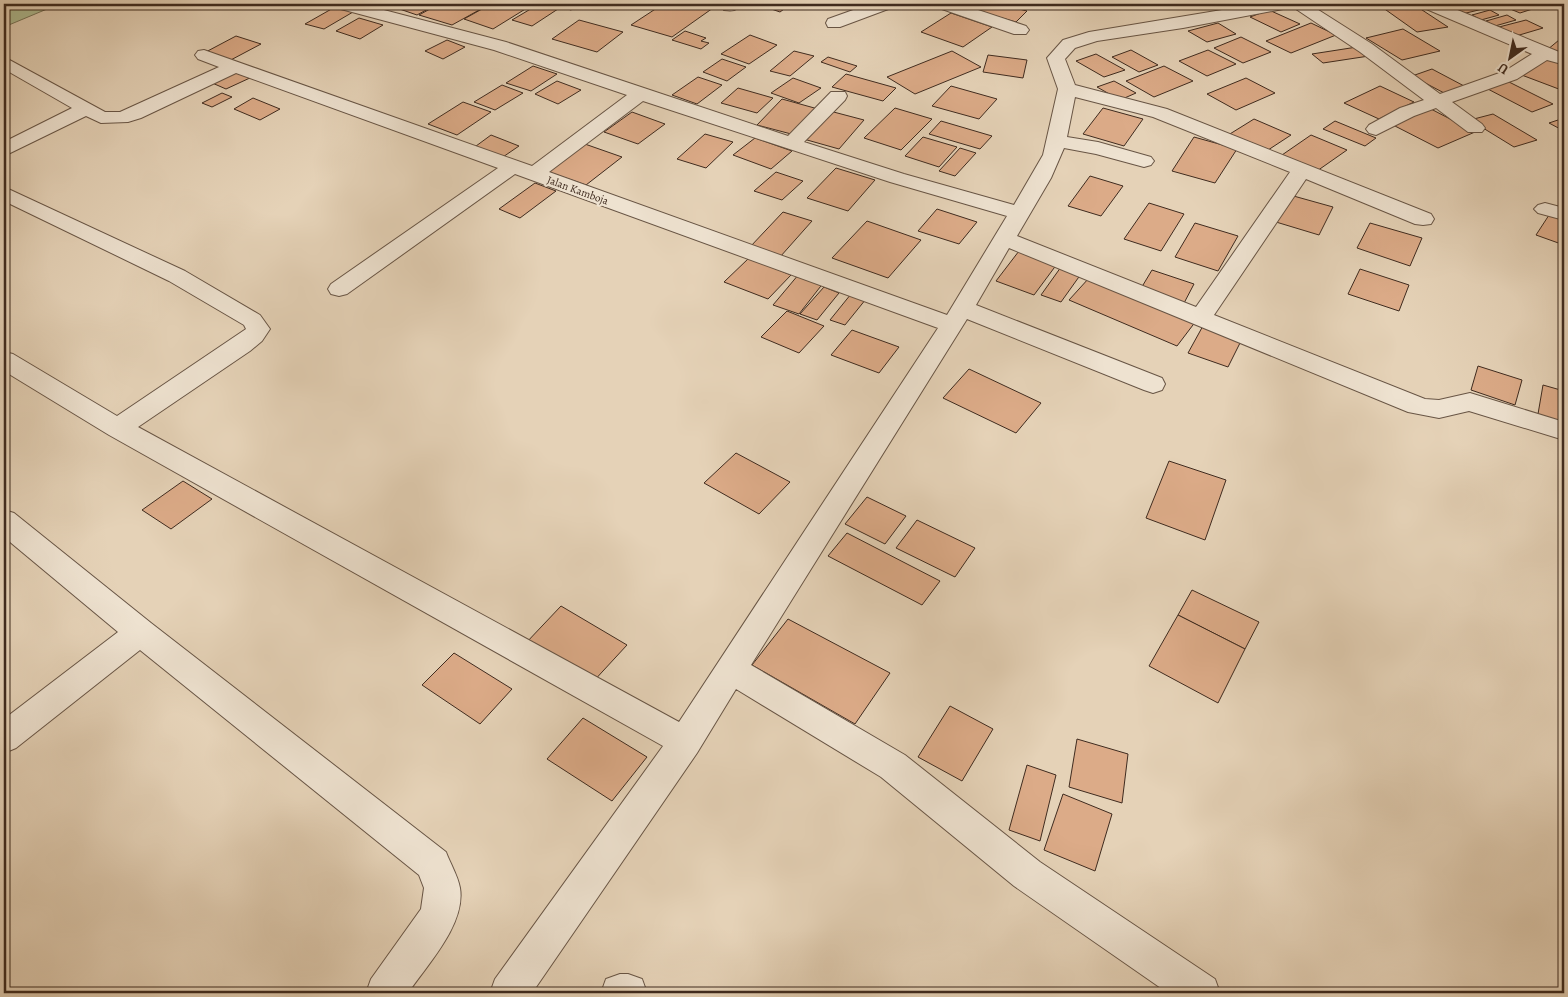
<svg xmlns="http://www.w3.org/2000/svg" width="1568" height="997" font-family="Alegreya,serif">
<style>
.green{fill:#afbd93;stroke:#777459}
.building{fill:#dcab88;stroke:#3f2b1f}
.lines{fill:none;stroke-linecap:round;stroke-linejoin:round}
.minor-casing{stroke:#685545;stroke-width:2}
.minor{fill:#eee2d0;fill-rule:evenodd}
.labels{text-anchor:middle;stroke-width:4.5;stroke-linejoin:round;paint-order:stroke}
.far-street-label{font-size:11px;fill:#3f2b1f;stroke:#eee2d0}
</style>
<rect width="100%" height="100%" fill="#e5d2b7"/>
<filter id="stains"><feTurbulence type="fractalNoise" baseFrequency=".004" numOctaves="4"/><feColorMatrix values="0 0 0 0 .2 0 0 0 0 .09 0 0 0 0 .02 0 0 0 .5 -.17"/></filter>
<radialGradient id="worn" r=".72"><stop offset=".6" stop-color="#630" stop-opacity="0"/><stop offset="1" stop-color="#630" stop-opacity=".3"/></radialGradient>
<path class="green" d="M4 4H59L4 27Z"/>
<g class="building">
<path d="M385 4H437L417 15Z"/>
<path d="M439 4H490L452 25 419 15Z"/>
<path d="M491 4H511L527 8 493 29 464 19Z"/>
<path d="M539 4 561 7 532 26 512 20Z"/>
<path d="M550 4H580L571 10Z"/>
<path d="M663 4H698L713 8 672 37 631 25Z"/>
<path d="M757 4H791L780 12Z"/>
<path d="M986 4H999L1027 11 1016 22 978 11Z"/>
<path d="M1389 4H1413L1448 27 1417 32 1379 5Z"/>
<path d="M1457 4H1480L1487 8 1462 14 1447 6Z"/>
<path d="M1498 4H1542L1545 5 1520 13Z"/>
<path d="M335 7 353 12 324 29 305 24Z"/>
<path d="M1269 10 1300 24 1281 32 1250 17Z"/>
<path d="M1490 10 1499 15 1481 20 1472 15Z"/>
<path d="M951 13 992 27 963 47 921 32Z"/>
<path d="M1507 15 1516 20 1495 26 1486 21Z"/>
<path d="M359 18 383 25 360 39 336 31Z"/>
<path d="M579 20 623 32 597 52 552 39Z"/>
<path d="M1526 20 1543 28 1516 36 1499 27Z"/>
<path d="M1218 23 1236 34 1207 42 1188 31Z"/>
<path d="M1311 23 1336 35 1291 53 1266 41Z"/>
<path d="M1403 29 1440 51 1402 60 1366 38Z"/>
<path d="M685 31 706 38 701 41 709 43 701 49 672 40Z"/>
<path d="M750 35 777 45 749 64 721 54Z"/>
<path d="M236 36 261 44 227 62 202 54Z"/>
<path d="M1241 37 1271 52 1243 63 1214 48Z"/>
<path d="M447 40 465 47 443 59 425 51Z"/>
<path d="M1559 40 1564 42V56L1547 50Z"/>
<path d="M1357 47 1369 56 1323 63 1312 54Z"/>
<path d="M1131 50 1158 65 1139 72 1112 57Z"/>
<path d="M1208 50 1236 64 1207 76 1179 61Z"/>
<path d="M794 51 814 56 790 76 770 71Z"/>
<path d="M952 51 981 67 915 94 887 77Z"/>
<path d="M1096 54 1125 70 1104 77 1076 61Z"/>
<path d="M988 55 1027 60 1023 78 983 72Z"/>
<path d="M1547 56 1564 63V91L1519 74Z"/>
<path d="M828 57 857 66 850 72 821 62Z"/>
<path d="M722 59 746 67 727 81 703 72Z"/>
<path d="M533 66 557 74 531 91 506 83Z"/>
<path d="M1164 66 1193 81 1154 97 1126 81Z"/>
<path d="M1432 69 1466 87 1446 94 1412 76Z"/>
<path d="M234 70 252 77 226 89 210 82Z"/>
<path d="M846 74 896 88 883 101 832 87Z"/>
<path d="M698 77 722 85 697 104 672 95Z"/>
<path d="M793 78 821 88 799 103 771 93Z"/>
<path d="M1246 78 1275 93 1236 110 1207 94Z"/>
<path d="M1505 80 1553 104 1532 112 1484 87Z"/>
<path d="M557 81 581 90 558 104 535 94Z"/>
<path d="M1114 81 1136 93 1120 100 1097 87Z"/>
<path d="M502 85 523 93 495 110 474 102Z"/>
<path d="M951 86 997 99 979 119 932 106Z"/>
<path d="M1380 86 1414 102 1379 119 1344 103Z"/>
<path d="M738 88 773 98 757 113 721 103Z"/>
<path d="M222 93 232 97 212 107 202 103Z"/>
<path d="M253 98 280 109 260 120 234 109Z"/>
<path d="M782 99 818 109 795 135 757 125Z"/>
<path d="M463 102 491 112 457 135 428 124Z"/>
<path d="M895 108 932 119 901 150 864 138Z"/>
<path d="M1103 108 1143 119 1124 146 1083 134Z"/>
<path d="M1431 109 1475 132 1438 148 1393 125Z"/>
<path d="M826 110 864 120 839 149 800 138Z"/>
<path d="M632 112 665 124 638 144 604 132Z"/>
<path d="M1493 114 1537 140 1514 147 1470 120Z"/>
<path d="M1564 118V131L1549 123Z"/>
<path d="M1254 119 1291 135 1262 154 1225 137Z"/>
<path d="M941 121 992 136 980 149 929 134Z"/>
<path d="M1335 121 1376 138 1365 146 1323 129Z"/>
<path d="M705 134 733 142 706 168 677 159Z"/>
<path d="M491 135 519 146 500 159 472 149Z"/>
<path d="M1311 135 1347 150 1317 171 1282 155Z"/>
<path d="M923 137 957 147 939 167 905 156Z"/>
<path d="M1194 137 1237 149 1215 183 1172 171Z"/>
<path d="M755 138 792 151 771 169 733 155Z"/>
<path d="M582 143 622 157 586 185 546 171Z"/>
<path d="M960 148 976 153 955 176 939 171Z"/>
<path d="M836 168 875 180 848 211 807 198Z"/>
<path d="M776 172 803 181 782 200 754 191Z"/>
<path d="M1090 176 1123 186 1101 216 1068 206Z"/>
<path d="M535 183 556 191 520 218 499 209Z"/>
<path d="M1290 195 1333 207 1319 235 1276 222Z"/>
<path d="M1149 203 1184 214 1161 251 1124 239Z"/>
<path d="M937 209 977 222 959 244 918 231Z"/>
<path d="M783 212 812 221 780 257 750 247Z"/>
<path d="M1551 212 1564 216V245L1536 235Z"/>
<path d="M867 221 921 240 888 278 832 258Z"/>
<path d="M1195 223 1238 236 1218 271 1175 257Z"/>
<path d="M1370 223 1422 238 1410 266 1357 248Z"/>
<path d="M1019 251 1057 264 1034 295 996 281Z"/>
<path d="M749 258 791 275 768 299 724 282Z"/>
<path d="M1061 267 1081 274 1061 302 1041 295Z"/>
<path d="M1360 269 1409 285 1399 311 1348 294Z"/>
<path d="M1152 270 1194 284 1183 305 1140 290Z"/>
<path d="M799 274 824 282 799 314 773 305Z"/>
<path d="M1089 278 1196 321 1177 346 1069 300Z"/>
<path d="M824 287 839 293 817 320 800 314Z"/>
<path d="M851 294 866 299 845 325 830 320Z"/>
<path d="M787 311 824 326 799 353 761 337Z"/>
<path d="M1204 324 1243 337 1228 367 1188 353Z"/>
<path d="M852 330 899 347 879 373 831 355Z"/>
<path d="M1478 366 1522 380 1515 405 1471 390Z"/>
<path d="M969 369 1041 403 1016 433 943 398Z"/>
<path d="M1543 385 1564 391V423L1538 414Z"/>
<path d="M736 453 790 482 759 514 704 483Z"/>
<path d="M1169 461 1226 480 1205 540 1146 518Z"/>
<path d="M183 481 212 499 171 529 142 510Z"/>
<path d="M867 497 906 516 885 544 845 524Z"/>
<path d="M917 520 975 548 955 577 896 548Z"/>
<path d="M847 533 940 581 922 605 828 556Z"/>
<path d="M1192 590 1259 622 1245 649 1178 615Z"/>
<path d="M561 606 627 645 591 684 525 644Z"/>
<path d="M1178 615 1245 649 1218 703 1149 666Z"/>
<path d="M788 619 890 673 855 724 752 665Z"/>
<path d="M454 653 512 689 480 724 422 685Z"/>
<path d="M950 706 993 729 962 781 918 757Z"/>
<path d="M583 718 647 757 612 801 547 759Z"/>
<path d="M1077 739 1128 754 1122 803 1069 787Z"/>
<path d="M1027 765 1056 775 1040 841 1009 830Z"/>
<path d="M1063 794 1112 814 1095 871 1044 850Z"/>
</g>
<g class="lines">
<g class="minor-casing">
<g id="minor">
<path d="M335 4H361L506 42 788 136 831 92H845L847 96 845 100 804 142 904 174 1014 205 1043 155 1058 89 1047 58 1063 40 1089 32 1258 4H1309L1372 44 1440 94 1505 71 1532 54 1424 8 1422 4H1443L1564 54V62L1558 63 1547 60 1517 79 1452 102 1482 124 1485 128 1482 132H1468L1436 108 1414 116 1376 135 1369 133 1366 129 1369 125 1400 108 1424 100 1360 52 1290 5 1283 9 1183 28 1097 41 1075 48 1065 59 1075 85 1167 109 1431 214 1434 219 1431 224 1423 225 1415 224 1306 179 1214 315 1425 399 1439 400 1470 393 1564 422V440L1469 411 1439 418 1408 412 1009 248 976 305 1162 378 1165 384 1162 390 1153 393 1144 390 967 319 751 665 905 755 1040 862 1215 979 1220 993H1168L1014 886 881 777 736 689 697 753 532 993H490L495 979 663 746 109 435 4 371V352L13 354 117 416 246 329 244 325 169 281 4 201V187L185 271 260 315 270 329 262 341 250 351 138 427 679 722 938 328 515 174 347 294 339 296 331 294 328 289 331 284 498 168 236 73 141 118 128 122 101 123 86 116 4 156V142L72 108 4 69V57L105 112H120L219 67 198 59 195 55 198 51 204 50 532 166 627 95 494 50 337 8ZM1075 97 1153 117 1290 172 1196 307 1017 236 1051 178 1064 148 1096 154 1144 167 1151 165 1154 161 1151 157 1098 142 1067 137ZM643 101 890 182 1007 216 947 315 549 172Z"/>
<path d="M723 4H741C737 11 732 11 724 10L722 6Z"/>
<path d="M870 4H893L891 8 840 27H828L826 23 828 19Z"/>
<path d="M937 4H960L1026 26 1029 30 1026 34H1014L939 8Z"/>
<path d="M1545 203 1564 208V220L1538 213 1534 209 1538 205Z"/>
<path d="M4 510 14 513 151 623 446 852C450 863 458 876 460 888 466 924 427 965 408 993H366L371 979 421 909 424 888 419 875 140 650 16 748 4 753V719L118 632 4 537Z"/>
<path d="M620 974H628L642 979 647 993H601L606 979Z"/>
</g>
</g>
<use href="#minor" class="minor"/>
</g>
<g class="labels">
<g class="far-street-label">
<text transform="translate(578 190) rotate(20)" y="4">Jalan Kamboja</text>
</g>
</g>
<rect width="1568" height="997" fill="none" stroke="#e5d2b7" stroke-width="20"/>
<rect x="5" y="5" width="1558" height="987" fill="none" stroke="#3f2b1f" stroke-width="2.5"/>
<rect x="10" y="10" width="1548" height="977" fill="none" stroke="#3f2b1f"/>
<g transform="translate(1510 58) rotate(213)" stroke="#eee2d0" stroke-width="4" paint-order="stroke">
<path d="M0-4L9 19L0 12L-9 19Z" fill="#3f2b1f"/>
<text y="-8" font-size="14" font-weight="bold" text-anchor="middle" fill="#3f2b1f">U</text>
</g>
<rect width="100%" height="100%" filter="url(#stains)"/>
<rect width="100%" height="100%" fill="url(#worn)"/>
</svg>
